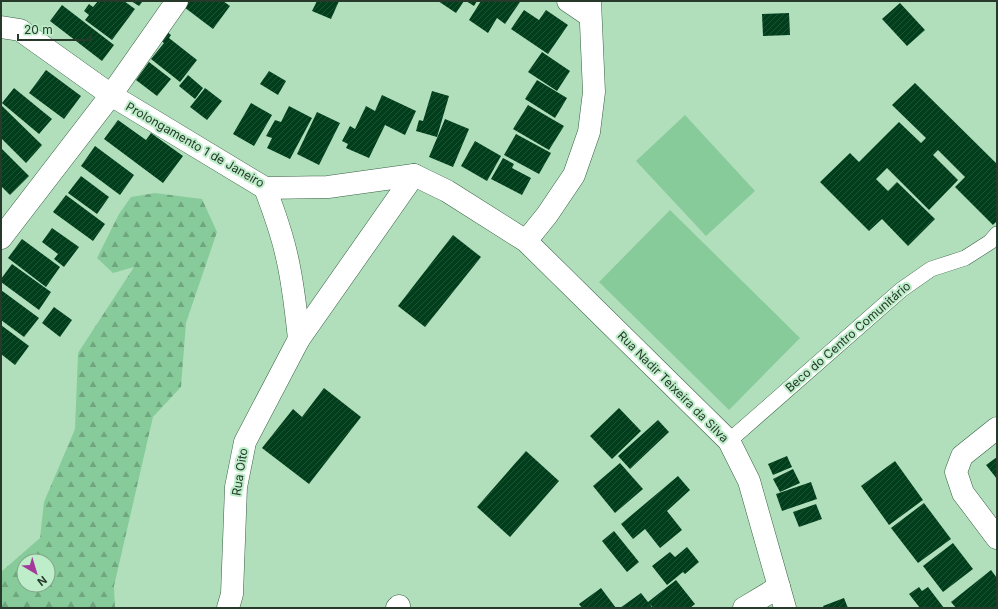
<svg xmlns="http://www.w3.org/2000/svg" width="998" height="609" font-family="Inter,sans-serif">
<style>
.green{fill:#88cb9a}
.forest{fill:url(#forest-firs);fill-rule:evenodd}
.building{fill:url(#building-hatch)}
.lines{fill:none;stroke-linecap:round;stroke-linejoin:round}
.lane-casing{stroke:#376142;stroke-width:16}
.street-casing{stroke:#376142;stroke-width:23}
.lane{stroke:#fff;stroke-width:15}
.street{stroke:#fff;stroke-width:22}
.labels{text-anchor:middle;stroke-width:4;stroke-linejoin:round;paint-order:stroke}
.street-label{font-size:12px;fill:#26392b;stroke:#beedc9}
</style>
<defs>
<pattern id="forest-firs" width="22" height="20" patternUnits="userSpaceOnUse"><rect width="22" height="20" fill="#88cb9a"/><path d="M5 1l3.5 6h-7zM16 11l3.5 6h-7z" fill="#6fa67e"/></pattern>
<pattern id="building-hatch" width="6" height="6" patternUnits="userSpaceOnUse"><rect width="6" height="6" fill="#013e1b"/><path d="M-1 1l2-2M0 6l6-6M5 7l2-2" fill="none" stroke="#1d5234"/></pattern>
</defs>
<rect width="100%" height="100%" fill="#b1dfbc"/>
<g class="green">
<path d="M685 115 755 191 706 236 636 161Z"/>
<path d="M670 210 800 338 729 410 599 282Z"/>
</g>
<path class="forest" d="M155 193 202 199 217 232 186 323 181 387 153 417 114 586 115 608H1V572L40 538 44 502 75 429 78 353 134 267 113 273 97 258 119 214 131 197ZM24 561H48V585H24Z"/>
<g class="building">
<path d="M98 1H124L135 9 112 40 85 20 89 15 84 11 89 4 93 7Z"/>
<path d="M131 1H143L139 6Z"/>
<path d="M189 1H223L230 6 213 29 184 7Z"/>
<path d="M317 1H339L331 19 312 11Z"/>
<path d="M438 1H464L456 13Z"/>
<path d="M466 1H477L474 6Z"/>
<path d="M481 1H518L520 2 505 24 497 18 488 33 469 20Z"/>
<path d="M900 3 925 30 907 46 882 19Z"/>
<path d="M62 5 114 45 102 61 50 21Z"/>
<path d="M524 10 539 20 546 10 568 25 548 54 511 29Z"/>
<path d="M789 13 790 35 763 36 762 14Z"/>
<path d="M161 27 171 35 169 38 197 60 180 82 151 59 164 43 155 36Z"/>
<path d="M542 52 570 71 557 91 528 72Z"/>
<path d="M149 62 171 79 157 96 136 80Z"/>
<path d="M46 70 81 96 64 119 29 93Z"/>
<path d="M269 71 286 81 278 95 260 84Z"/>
<path d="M188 75 203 88 195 99 179 86Z"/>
<path d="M537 80 567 98 555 118 525 99Z"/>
<path d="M915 83 997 164V221L993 225 955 187 965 177 938 150 933 155 958 180 929 210 887 168 876 179 888 191 897 182 935 219 908 246 882 219 869 231 820 182 850 153 859 162 899 122 921 143 926 138 892 105Z"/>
<path d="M14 88 52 119 39 134 2 103Z"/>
<path d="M205 88 222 101 207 120 190 107Z"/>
<path d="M432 91 449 96 437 137 416 131 419 120 423 121Z"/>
<path d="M382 95 416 111 405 135 385 125 369 158 346 148 348 144 342 141 350 126 355 129 366 106 375 111Z"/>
<path d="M251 103 272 115 254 146 233 134Z"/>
<path d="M1 105 42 145 26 163 1 138Z"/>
<path d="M528 105 564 126 549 150 513 129Z"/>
<path d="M289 106 312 118 290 159 267 148 272 138 266 136 275 120 281 122Z"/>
<path d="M317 112 340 123 319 165 297 154Z"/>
<path d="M445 119 469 129 453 167 429 157Z"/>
<path d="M118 120 146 140 151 133 183 156 163 183 104 139Z"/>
<path d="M516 134 551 153 539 174 504 155Z"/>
<path d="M475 141 501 156 487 181 461 166Z"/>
<path d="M95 146 134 175 120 195 81 166Z"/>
<path d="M1 148 29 176 10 195 1 186Z"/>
<path d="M503 158 514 164 512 168 531 178 522 195 491 179Z"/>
<path d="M81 176 109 197 97 214 68 193Z"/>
<path d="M66 195 105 224 93 241 53 212Z"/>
<path d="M52 228 79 247 64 267 54 259 58 254 42 242Z"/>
<path d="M453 235 481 257 425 327 398 306Z"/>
<path d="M22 239 60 267 46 287 8 258Z"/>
<path d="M12 264 51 292 39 310 1 282V279Z"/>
<path d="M1 290 39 318 24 337 1 320Z"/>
<path d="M54 307 72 320 60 337 42 323Z"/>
<path d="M1 325 29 346 15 365 1 354Z"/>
<path d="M324 388 361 417 309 484 262 448 293 409 302 417Z"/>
<path d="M619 408 641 431 612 459 590 436Z"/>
<path d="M658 420 669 432 630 469 618 456Z"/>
<path d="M526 451 559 481 510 537 477 507Z"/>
<path d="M787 456 792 467 773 475 768 464Z"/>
<path d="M997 457V479L986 465Z"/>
<path d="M895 461 923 500 889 525 861 486Z"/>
<path d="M620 463 643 489 615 513 593 486Z"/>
<path d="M793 469 800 483 780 492 773 479Z"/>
<path d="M678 476 690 490 667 511 682 530 660 548 645 529 633 539 621 524Z"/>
<path d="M811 482 817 499 782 511 776 494Z"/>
<path d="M924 503 951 539 918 563 891 528Z"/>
<path d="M816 504 822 519 799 527 793 512Z"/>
<path d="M614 531 639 562 627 572 602 541Z"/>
<path d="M953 543 973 569 943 592 923 566Z"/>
<path d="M687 547 699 562 685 574 683 572 667 585 652 566 670 552 675 557Z"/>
<path d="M991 570 997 578V608H956L951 602Z"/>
<path d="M676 580 695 604 690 608H653L650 604 652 608H620L641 593 648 602Z"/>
<path d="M919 587 922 591 928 587 944 608H920L909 594Z"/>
<path d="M601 588 616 608H582L579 604Z"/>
<path d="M844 598 848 608H824L823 606Z"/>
</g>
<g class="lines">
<g class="lane-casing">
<path id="lane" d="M729 441 901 290 931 269 965 258 990 242 997 234"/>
</g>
<g class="street-casing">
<g id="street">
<path d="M568 1 590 16"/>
<path d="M1 27 20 30 111 95 265 188 328 187 414 175 447 191 526 241 729 441 749 481 785 608"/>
<path d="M265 188C273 209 281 231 286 253 293 281 296 311 299 339"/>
<path d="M1 238 111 95 177 1"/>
<path d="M526 241 547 215 574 175 589 132 594 92 590 1"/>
<path d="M997 428 962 456 956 472 963 493 997 538"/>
<path d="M228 608 232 594 236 487 245 442 299 339 414 175"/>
<path d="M397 608 399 606"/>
<path d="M744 608 779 587"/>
</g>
</g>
<use href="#lane" class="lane"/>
<use href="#street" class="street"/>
</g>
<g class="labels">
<g class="street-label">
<text transform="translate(195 145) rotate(30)" y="4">Prolongamento 1 de Janeiro</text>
<text transform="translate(848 337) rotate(-41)" y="4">Beco do Centro Comunitário</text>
<text transform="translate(673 387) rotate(45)" y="4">Rua Nadir Teixeira da Silva</text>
<text transform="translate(240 472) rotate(-81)" y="4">Rua Oito</text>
</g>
</g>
<rect width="998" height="609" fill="none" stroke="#26392b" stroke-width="4"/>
<g transform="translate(36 573) rotate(142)"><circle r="19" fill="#beedc9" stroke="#81a58a"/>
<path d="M0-3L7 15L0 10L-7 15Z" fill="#a43999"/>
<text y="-6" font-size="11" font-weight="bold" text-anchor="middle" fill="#26392b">N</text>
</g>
<path d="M18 34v6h73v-6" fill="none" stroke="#26392b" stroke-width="2"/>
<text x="24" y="34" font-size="12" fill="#26392b" stroke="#beedc9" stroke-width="3" paint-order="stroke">20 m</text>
</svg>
